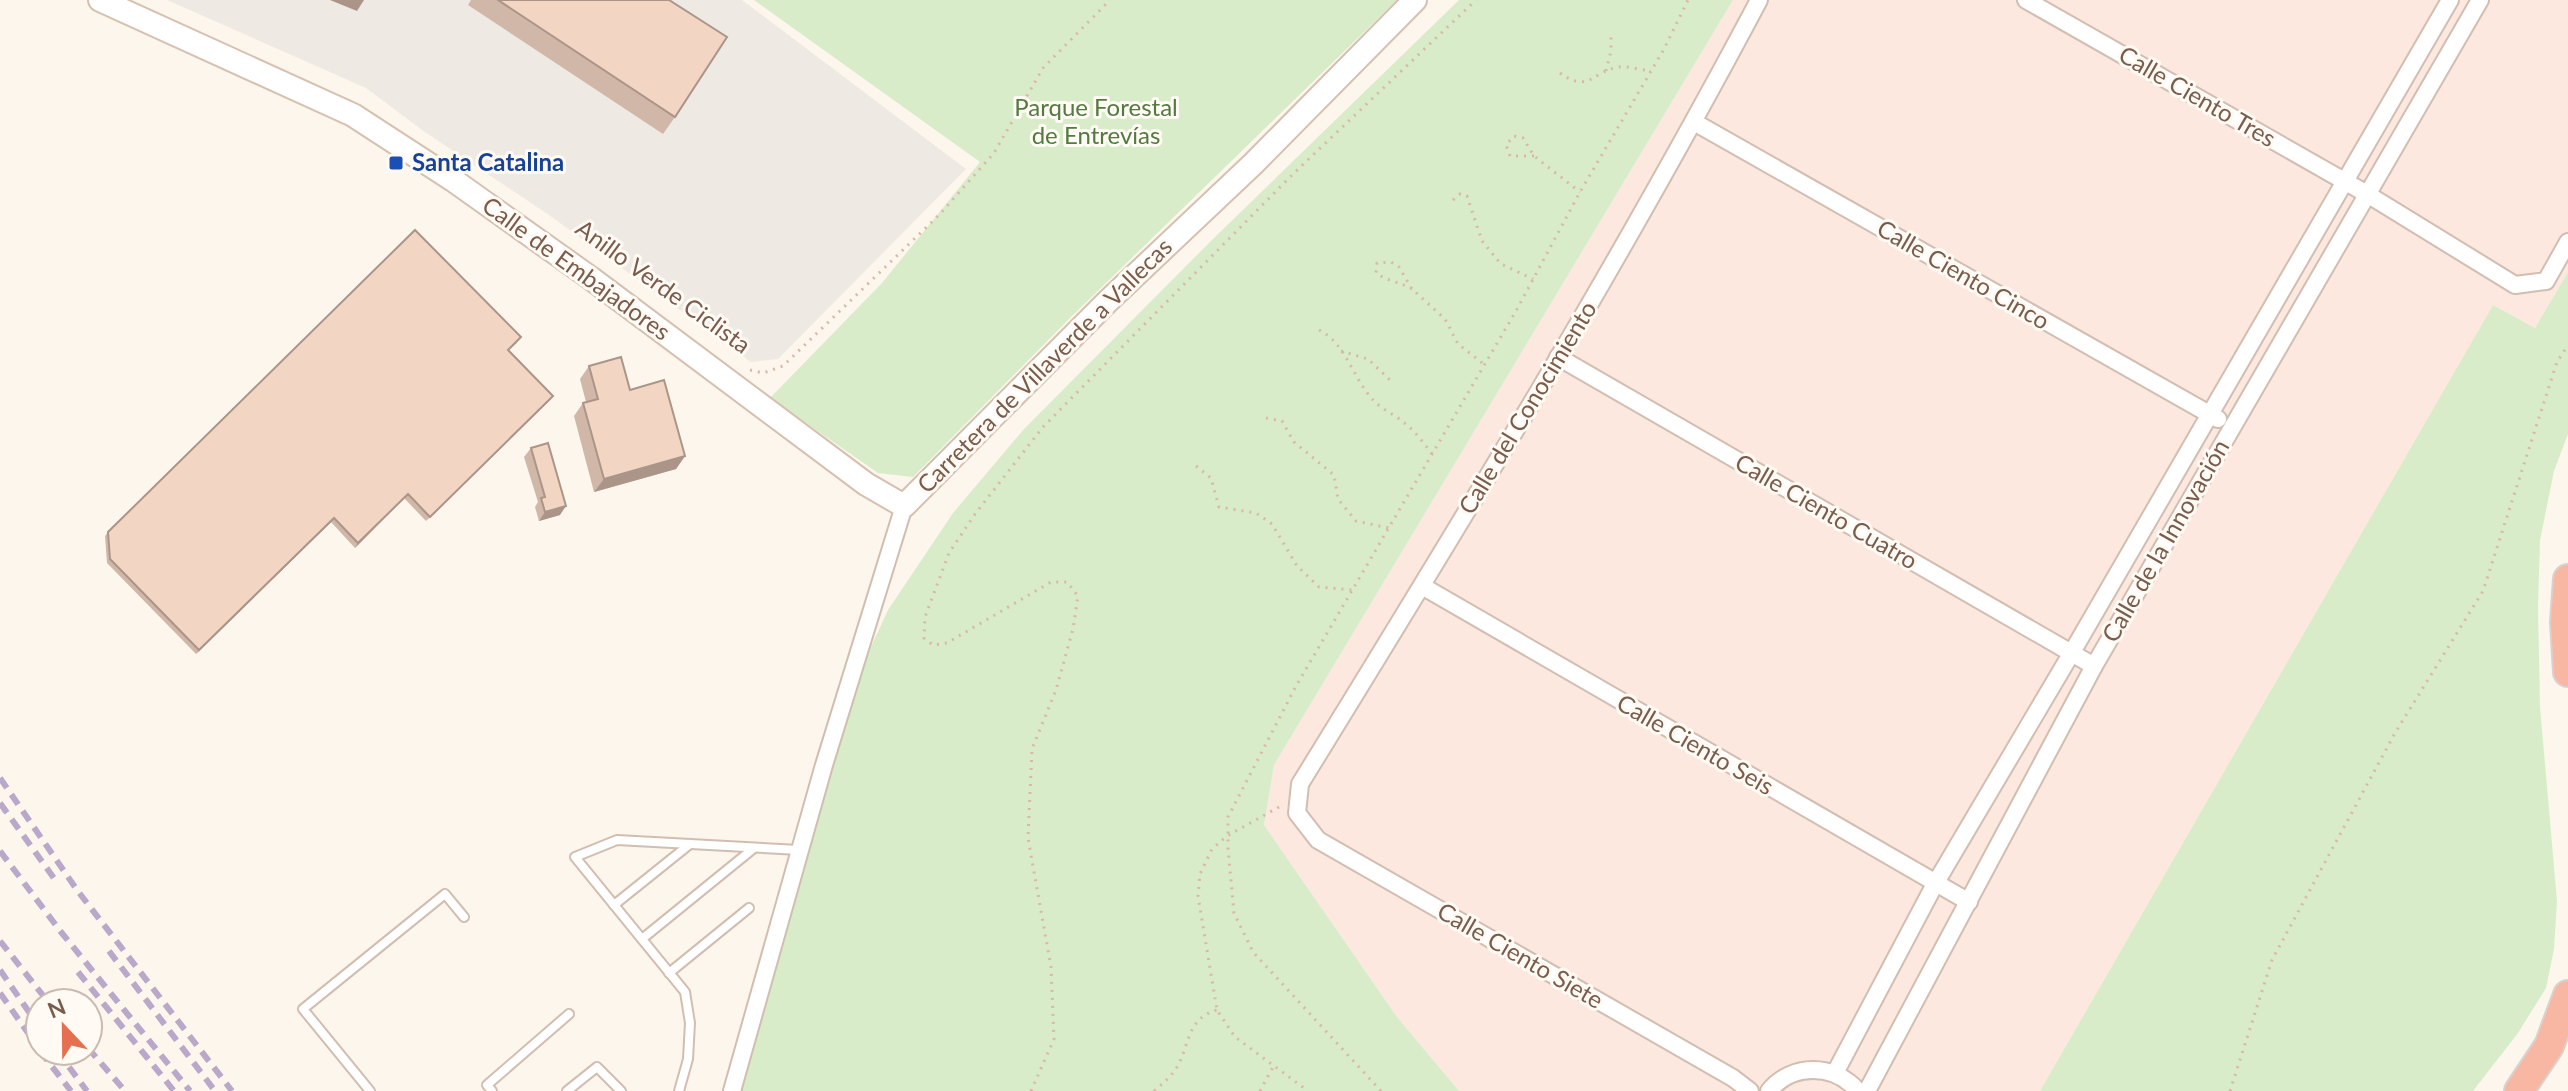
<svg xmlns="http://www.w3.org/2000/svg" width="2568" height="1091" font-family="Lato,sans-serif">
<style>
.commercial{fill:#fde8e0}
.industrial{fill:#efe9e4}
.green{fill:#d8ecc9}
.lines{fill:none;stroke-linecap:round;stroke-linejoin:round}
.service-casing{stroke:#d1beb0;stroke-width:12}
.minor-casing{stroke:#d1beb0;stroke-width:20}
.secondary-casing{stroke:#d6c0b0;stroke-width:26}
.motorway-casing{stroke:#dad1cd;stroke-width:32}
.path{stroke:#d9b8a5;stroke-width:3;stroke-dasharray:2 6;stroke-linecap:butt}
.service{stroke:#fff;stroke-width:8}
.minor{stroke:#fff;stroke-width:16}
.secondary{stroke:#fff;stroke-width:22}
.motorway{stroke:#f7b7a3;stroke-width:28}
.rail{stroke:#b9a8c9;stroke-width:6;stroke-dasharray:12 8;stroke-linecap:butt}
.wall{fill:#d1b7a8}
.shaded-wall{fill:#aa9588}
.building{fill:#f3d5c3;stroke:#aa9588;stroke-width:2}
.transit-dot{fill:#1a4fb4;stroke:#fffaf3;stroke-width:3}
.labels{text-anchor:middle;stroke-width:6;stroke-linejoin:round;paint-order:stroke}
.street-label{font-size:24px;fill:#7a5c4d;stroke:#fffaf3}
.park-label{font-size:24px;fill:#537a41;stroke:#fffaf3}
.transit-label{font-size:24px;font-weight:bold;fill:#164399;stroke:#fffaf3;text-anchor:start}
</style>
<rect width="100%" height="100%" fill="#fdf6ec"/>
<path class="commercial" d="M1733 0H2568V272L2535 328 2493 305 2040 1091H1459L1397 1017 1264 825 1274 765Z"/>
<path class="industrial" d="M167 0H742L966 169 778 359 751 362 549 215 422 130 366 88Z"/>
<g class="green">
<path d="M754 0H1397L1069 319 913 477 878 473 770 398 882 283 980 162Z"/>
<path d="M1459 0H1733L1274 765 1264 825 1397 1017 1459 1091H741L831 762 863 664 888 610 953 513 1024 429 1214 238Z"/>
<path d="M2568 272V434L2554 471 2540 540 2538 606 2540 707 2557 901 2554 949 2546 988 2518 1033 2473 1091H2040L2493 305 2535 328Z"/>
</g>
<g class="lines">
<g class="service-casing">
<g id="service">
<path d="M614 905 690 844"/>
<path d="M642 939 754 848"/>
<path d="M669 973 749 908"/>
<path d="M370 1091 303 1009 445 894 464 917"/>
<path d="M492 1091 487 1085 569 1014"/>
<path d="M567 1091 597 1067 621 1091"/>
<path d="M679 1091 688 1059 690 1023 685 992 575 857 617 840 799 850"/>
</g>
</g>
<g class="minor-casing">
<g id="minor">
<path d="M2026 0 2367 194 2515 285 2546 281 2568 242"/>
<path d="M1694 122 2218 419"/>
<path d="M1558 357 2094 666"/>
<path d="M1422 586 1969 902"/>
<path d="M1835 1073 1935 884 2071 654 2450 0"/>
<path d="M732 1091 824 765 904 506"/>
<path d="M1750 1091 1733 1078 1318 840 1297 813 1300 784C1459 526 1617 268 1759 0"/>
<path d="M1769 1091C1792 1063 1834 1063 1858 1091"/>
<path d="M1867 1091 2094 666 2480 0"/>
</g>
</g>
<g class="secondary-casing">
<path id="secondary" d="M100 0 353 115 453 180 592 279 866 484 904 506 1108 301 1253 164 1415 0"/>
</g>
<g class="motorway-casing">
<g id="motorway">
<path d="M2568 579 2565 622 2568 672"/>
<path d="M2519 1091 2549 1046 2568 995"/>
</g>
</g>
<g class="path">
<path d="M1606 71 1611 51V36"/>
<path d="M1560 73C1589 94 1592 71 1619 67 1628 66 1641 70 1651 71"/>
<path d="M1534 156H1510L1506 145 1514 136 1523 138 1534 156 1580 192"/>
<path d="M1453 200 1460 194 1467 196 1482 241 1501 264 1533 279"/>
<path d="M1412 289C1400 282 1387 281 1376 273L1377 263 1391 262 1399 267 1412 289 1445 319 1458 344 1485 365"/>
<path d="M1319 330C1346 343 1353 379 1373 400 1381 409 1394 414 1403 422 1415 430 1424 444 1433 455"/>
<path d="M1341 351 1368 359 1390 380"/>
<path d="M750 370 763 373 783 366 939 215 994 153 1043 68 1110 0"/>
<path d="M1266 418 1282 421 1294 442 1334 475 1338 499 1356 521 1389 528"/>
<path d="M1196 466 1211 478 1219 507 1256 513 1272 524 1297 566 1319 587 1352 590"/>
<path d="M1279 807 1227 836 1212 849 1200 874 1198 896 1217 1010 1235 1037 1308 1091"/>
<path d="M1031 1091 1054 1039 1051 967 1028 838 1032 749 1056 690 1073 629 1078 596 1067 582H1051L947 643 933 645 924 638 925 617 949 553 975 514 1043 427 1293 174 1476 0"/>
<path d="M1154 1091C1163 1083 1171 1077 1177 1067 1190 1044 1187 1018 1217 1010"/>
<path d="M1260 1091 1273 1067"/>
<path d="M1381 1091 1253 952 1234 913 1228 848V817L1296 686 1516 311 1580 192 1664 49 1688 0"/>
<path d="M2230 1091 2272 960 2395 733 2483 591 2557 362 2568 345"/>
</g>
<use href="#service" class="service"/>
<use href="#minor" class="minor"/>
<use href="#secondary" class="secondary"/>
<use href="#motorway" class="motorway"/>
<g class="rail">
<path d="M0 778 77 890 232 1091"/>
<path d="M0 803 56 881"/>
<path d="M0 851 61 932 190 1091"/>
<path d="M0 941 49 1003"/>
<path d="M109 951 215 1091"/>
<path d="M0 970 40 1028"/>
<path d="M78 972 174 1091"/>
<path d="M0 993 40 1050"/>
<path d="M88 1048 125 1091"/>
<path d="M40 1051 71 1091"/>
<path d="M57 1051 87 1091"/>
</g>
</g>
<g class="wall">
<path d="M471 0H669L675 117 663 134 468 5Z"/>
<path d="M518 342 509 350 553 396 426 521 404 498 355 548 331 522 196 654 107 563 105 536 108 532Z"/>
<path d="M589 366 685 456 676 469 594 492 574 416 583 403 586 402 580 379Z"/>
<path d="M531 448 560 515 539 521 535 507 538 502 524 457Z"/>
</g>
<g class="shaded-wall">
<path d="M330 0H364L357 11Z"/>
<path d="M553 396 550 400 426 521 430 517Z"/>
<path d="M685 456 676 469 594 492 604 479Z"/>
<path d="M408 494 404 498 355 548 358 543Z"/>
<path d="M566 506 560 515 539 521 545 512Z"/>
<path d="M334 518 331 522 196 654 199 650Z"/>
</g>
<g class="building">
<path d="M498 0H669L727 37 675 117Z"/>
<path d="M415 230 521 337 508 350 553 396 430 517 408 494 358 543 334 518 199 650 110 559 108 532Z"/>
<path d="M621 357 630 390 664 380 685 456 604 479 583 403 598 399 589 366Z"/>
<path d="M548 443 566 506 545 512 541 498 545 497 531 448Z"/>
</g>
<rect class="transit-dot" x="388" y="155" width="16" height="16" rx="4"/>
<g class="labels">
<g class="street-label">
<text transform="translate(2197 97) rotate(30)" y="8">Calle Ciento Tres</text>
<text transform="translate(576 269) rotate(36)" y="8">Calle de Embajadores</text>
<text transform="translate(1963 275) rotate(30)" y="8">Calle Ciento Cinco</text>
<text transform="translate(663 287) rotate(36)" y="8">Anillo Verde Ciclista</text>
<text transform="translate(1045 366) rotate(-45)" y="8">Carretera de Villaverde a Vallecas</text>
<text transform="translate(1528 408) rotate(-59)" y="8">Calle del Conocimiento</text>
<text transform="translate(1826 512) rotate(30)" y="8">Calle Ciento Cuatro</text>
<text transform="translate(2166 541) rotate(-60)" y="8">Calle de la Innovación</text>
<text transform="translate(1695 745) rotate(30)" y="8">Calle Ciento Seis</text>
<text transform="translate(1520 956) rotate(30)" y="8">Calle Ciento Siete</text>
</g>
<g class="park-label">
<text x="1096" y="116">Parque Forestal<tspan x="1096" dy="28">de Entrevías</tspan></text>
</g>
<g class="transit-label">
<text x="412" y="171">Santa Catalina</text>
</g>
</g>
<g transform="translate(64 1027) rotate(338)"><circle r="38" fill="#fffaf3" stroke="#cabbb1" stroke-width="2"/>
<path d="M0-6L14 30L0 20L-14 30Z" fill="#e76f51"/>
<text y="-12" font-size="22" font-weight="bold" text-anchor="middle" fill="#7a5c4d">N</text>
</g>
</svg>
